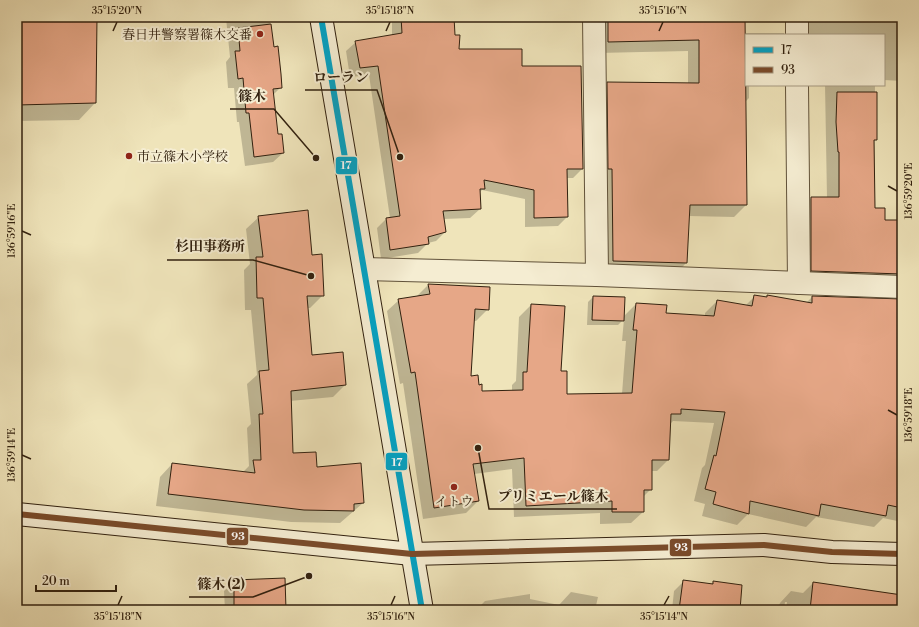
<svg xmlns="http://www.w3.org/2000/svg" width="919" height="627" font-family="'Libre Bodoni','Noto Serif JP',serif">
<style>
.shadow{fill:#0003}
.building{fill:#e6a787;stroke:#32210f}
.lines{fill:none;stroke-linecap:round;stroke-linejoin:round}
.street-casing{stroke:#61523a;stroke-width:24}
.secondary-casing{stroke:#32210f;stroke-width:24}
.street{stroke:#f5edd2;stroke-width:22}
.secondary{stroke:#f5edd2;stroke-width:22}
.bus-1-casing{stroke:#f5edd2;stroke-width:9}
.bus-2-casing{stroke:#f5edd2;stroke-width:9}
.bus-1{stroke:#02a2c4;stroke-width:6}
.bus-2{stroke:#7a4b2a;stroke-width:6}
.ticks{fill:none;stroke:#32210f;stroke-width:1.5}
.poi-dot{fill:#8f2418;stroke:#f5edd2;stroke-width:1.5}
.labels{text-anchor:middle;stroke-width:4;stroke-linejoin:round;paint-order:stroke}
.poi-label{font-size:13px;fill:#32210f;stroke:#f5edd2;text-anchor:end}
.leader{fill:none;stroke:#32210f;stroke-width:1.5}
.callout-dot{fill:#32210f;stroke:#f5edd2;stroke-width:1.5}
.callout-label{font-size:14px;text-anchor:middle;font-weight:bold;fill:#32210f;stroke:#f5edd2;stroke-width:4;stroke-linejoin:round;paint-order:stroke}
.line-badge{stroke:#f5edd2;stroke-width:1.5}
.badge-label{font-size:11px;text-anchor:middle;font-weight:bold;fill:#fff}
.neatline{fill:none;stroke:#32210f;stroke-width:1.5}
.ticks-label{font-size:10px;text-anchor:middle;fill:#32210f}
</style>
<rect width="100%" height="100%" fill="#efe4ba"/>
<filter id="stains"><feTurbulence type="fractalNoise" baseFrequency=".005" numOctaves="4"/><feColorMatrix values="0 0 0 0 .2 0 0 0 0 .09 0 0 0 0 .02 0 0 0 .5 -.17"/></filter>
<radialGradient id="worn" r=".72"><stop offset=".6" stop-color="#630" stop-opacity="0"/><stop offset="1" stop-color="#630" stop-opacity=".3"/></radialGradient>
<g class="shadow">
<path d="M17 17H119L96 19 95 103 79 120 17 121Z"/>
<path d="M221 17H269L281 87 273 95 277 135 283 153 273 162 245 166 239 122H237L234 88H228L226 62 230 57 226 18 222 19Z"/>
<path d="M392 17H453L454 36 458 50 521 67 582 169 573 178H566L567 217 558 226 525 227V199L482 190 479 193 480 209 470 218 443 219 445 232 436 241 428 243 418 253 381 259 377 228 386 219 390 218 369 75 350 77 346 51 356 42 392 35Z"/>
<path d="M608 17H744V33H784V35H746V85H749V98L745 102 746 205 734 217 689 216 686 263 675 275 602 272 596 95 608 83 688 84V51L597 53 596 29Z"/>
<path d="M799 17H902V81L884 80V35H799Z"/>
<path d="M825 85H875L874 209 884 221H902V295L800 282 799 209 811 198H827Z"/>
<path d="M259 217 311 256 323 295 310 308H307L311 356 345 385 333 397 290 401 293 454 316 468 363 503 340 523 291 522 156 506 160 477 172 464 242 473 249 466 247 428 251 424 247 384 257 375 251 310H245L244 270 250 264 246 229Z"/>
<path d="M428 285 488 309 476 321H473L470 377 482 392 512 391V385L516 381 519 317 531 305 560 372 566 395 622 394 626 341H622L624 319 618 325H587L588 302 593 297 624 298 623 317 636 304 665 314 705 317V313L717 301 745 306 755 296 765 298 768 296 806 303 812 297 902 300V522L883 518 874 527 816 517 806 527 748 514 737 525 702 516 705 504 694 501 702 468 705 465 714 423 673 421 670 424 668 460 657 471H651V489L643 497V512L631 523 600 524V513L514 517 512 469 474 474 478 501 466 513 423 519 403 383 400 384 387 311 399 300 417 296Z"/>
<path d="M235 581 285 610H225L224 591Z"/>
<path d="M684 581 711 585 713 582 739 610H672L674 591Z"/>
<path d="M813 583 902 601V610H786L787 602H785L784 610H777L780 603 791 591 803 593Z"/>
<path d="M571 592 598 597 595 610H460L480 606 485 601 530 594V599L559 605Z"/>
</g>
<g class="building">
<path d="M17 17H97L96 103 17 105Z"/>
<path d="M401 17H454L455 35H460L459 49H522V66H581L583 169H567L568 217 534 218V190L484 180 485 189H480L481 209 443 211 446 232 428 237 429 244 390 250 386 218 400 216 378 66 360 68 355 41 402 33Z"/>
<path d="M608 17H745L747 205H690L687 263 613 261 612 169H608L607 82 699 83V40L608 42Z"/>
<path d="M271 24 274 47 278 46 281 74 282 88 273 89 278 134H282L284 153 254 157 249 113H246L243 78 238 79 235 51H240L238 28Z"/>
<path d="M837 92H877V140H874L875 208H885V220H902V274L811 271V197H839V152H838L836 122Z"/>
<path d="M308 210 312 255 322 254 324 296H307L312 355 343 352 346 385 291 391 293 453 316 452 317 467 361 463 364 503 354 504V511L304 510 168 494 172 463 255 473 253 460H261L259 414H263L259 371 269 370 263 298H257L256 257H263L258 216Z"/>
<path d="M428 284 490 287 489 310 475 309 471 376 478 375 479 385 482 384V391L523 390V372H527L531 304 565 306 561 371H567V394L632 393 637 330H633L636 303 667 305 666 313 714 316 717 300 752 306 754 295 767 297V295L812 303V296L902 299V508L888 505 886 516 821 504 819 516 750 501 749 514 713 504 716 492 705 489 714 455 716 456 725 412 681 409V414H671L669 460H652V490H644V512H612V501L526 506 524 458 473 464 479 501 434 508 415 372 411 373 398 299 430 294Z"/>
<path d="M593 296 625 297 624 321 592 320Z"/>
<path d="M285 578 286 610H236V606H234V580Z"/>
<path d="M683 580 713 584V581L742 585 740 610H679Z"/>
<path d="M813 582 902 595V610H810Z"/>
</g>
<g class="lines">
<g class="street-casing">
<g id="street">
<path d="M594 17 597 275"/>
<path d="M797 17V35"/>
<path d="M797 85 799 283"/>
<path d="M364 269 597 275 902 287"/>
</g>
</g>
<g class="secondary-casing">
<g id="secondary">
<path d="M321 17 422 610"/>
<path d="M17 514 412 554 764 545 832 552 902 554"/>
</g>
</g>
<use href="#street" class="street"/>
<use href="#secondary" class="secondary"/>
<g class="bus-1-casing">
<path id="bus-1" d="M321 17 422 610"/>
</g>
<g class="bus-2-casing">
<path id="bus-2" d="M17 514 412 554 764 545 832 552 902 554"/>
</g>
<use href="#bus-1" class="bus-1"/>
<use href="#bus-2" class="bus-2"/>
</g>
<path class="ticks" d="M113 31 117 22M386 31 390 22M659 31 663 22M888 186 897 191M22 231 31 235M888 410 897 415M22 455 31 459M118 605 122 596M391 605 395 596M664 605 669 596"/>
<g class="poi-dot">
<circle cx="260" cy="34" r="4"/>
<circle cx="129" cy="156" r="4"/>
<circle cx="454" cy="487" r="4"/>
</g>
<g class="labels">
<g class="poi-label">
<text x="252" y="39">春日井警察署篠木交番</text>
<text x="137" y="161" text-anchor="start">市立篠木小学校</text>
<text x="454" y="506" text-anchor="middle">イトウ</text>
</g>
</g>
<path class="leader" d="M400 157L377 90H305M316 158L274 109H230M311 276L253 260H167M478 448L489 509H617M309 576L253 597H189"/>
<g class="callout-dot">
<circle cx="400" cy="157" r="4"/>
<circle cx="316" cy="158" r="4"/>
<circle cx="311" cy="276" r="4"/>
<circle cx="478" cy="448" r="4"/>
<circle cx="309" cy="576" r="4"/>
</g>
<g class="callout-label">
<text x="341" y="82">ローラン</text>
<text x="252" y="101">篠木</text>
<text x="210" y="251">杉田事務所</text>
<text x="553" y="501">プリミエール篠木</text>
<text x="221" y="589">篠木 (2)</text>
</g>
<g class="line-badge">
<rect x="335" y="156" width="23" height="19" rx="4" fill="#02a2c4"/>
<rect x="385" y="452" width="23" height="19" rx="4" fill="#02a2c4"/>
<rect x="226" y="527" width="23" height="19" rx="4" fill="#7a4b2a"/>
<rect x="669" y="538" width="23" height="19" rx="4" fill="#7a4b2a"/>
</g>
<g class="badge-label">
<text x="346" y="169">17</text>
<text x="397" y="466">17</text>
<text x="238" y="540">93</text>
<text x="681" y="551">93</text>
</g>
<rect width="919" height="627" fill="none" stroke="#efe4ba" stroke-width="44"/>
<rect x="745" y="34" width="140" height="52" fill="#f5edd2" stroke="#a79b84"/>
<rect x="753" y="47" width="20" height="6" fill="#02a2c4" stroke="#a79b84"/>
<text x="781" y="54" font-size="12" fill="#32210f">17</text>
<rect x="753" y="67" width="20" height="6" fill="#7a4b2a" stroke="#a79b84"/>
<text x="781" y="74" font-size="12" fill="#32210f">93</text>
<path d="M36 585v6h80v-6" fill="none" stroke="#32210f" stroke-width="2"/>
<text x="42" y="585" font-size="12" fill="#32210f" stroke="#f5edd2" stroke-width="3" paint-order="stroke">20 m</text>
<rect x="22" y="22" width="875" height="583" class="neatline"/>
<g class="ticks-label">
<text x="117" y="14">35°15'20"N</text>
<text x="390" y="14">35°15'18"N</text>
<text x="663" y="14">35°15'16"N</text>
<text transform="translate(908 191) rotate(-90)" y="4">136°59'20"E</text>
<text transform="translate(11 231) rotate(-90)" y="4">136°59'16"E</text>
<text transform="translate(908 415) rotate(-90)" y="4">136°59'18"E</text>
<text transform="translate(11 455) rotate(-90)" y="4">136°59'14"E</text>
<text x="118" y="620">35°15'18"N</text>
<text x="391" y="620">35°15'16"N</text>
<text x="664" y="620">35°15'14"N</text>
</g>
<rect width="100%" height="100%" filter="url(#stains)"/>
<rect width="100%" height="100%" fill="url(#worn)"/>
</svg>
